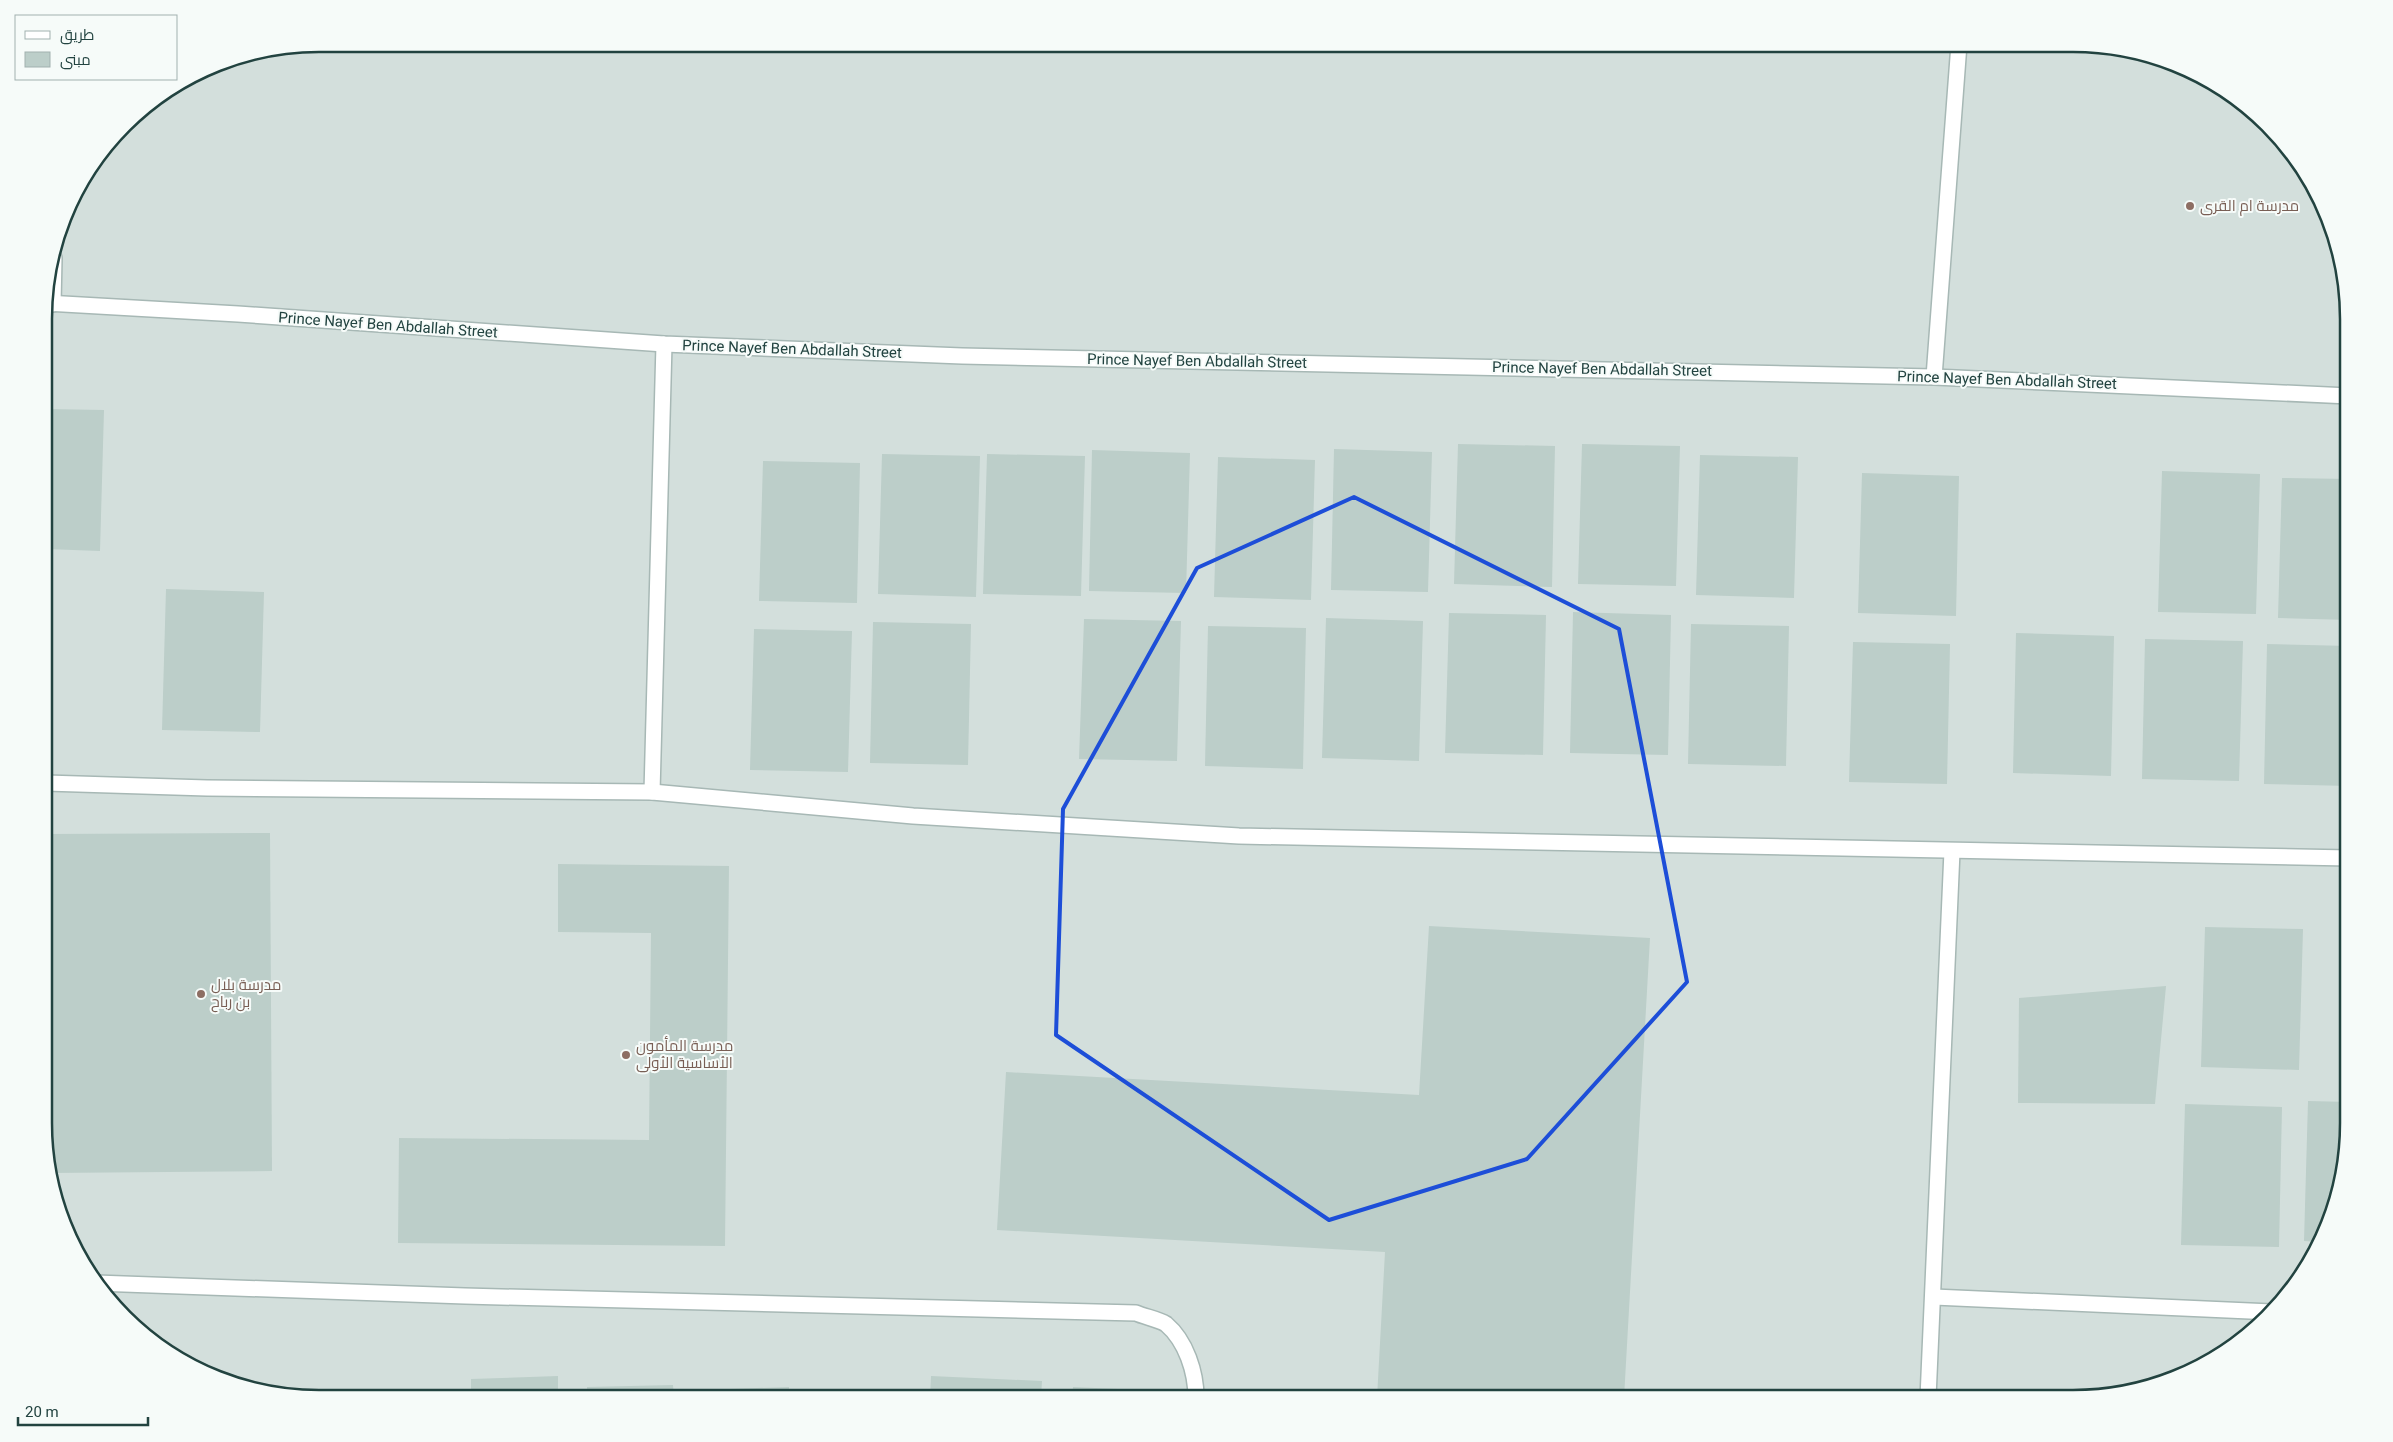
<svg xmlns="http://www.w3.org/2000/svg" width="2393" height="1442" font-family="Roboto,Cairo,sans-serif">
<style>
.built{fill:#d3dfdc}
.building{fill:#bccec9}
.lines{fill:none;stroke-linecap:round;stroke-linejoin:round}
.minor-casing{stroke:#a7b8b5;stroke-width:18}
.minor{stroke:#fff;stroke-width:15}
.marked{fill:none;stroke:#1d4ed8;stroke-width:4;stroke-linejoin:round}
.education-dot{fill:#8d6e63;stroke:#f6fbf9;stroke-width:2}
.labels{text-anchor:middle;stroke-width:4;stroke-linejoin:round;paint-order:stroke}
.education-label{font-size:15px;fill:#785e54;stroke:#f6fbf9;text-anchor:start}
.street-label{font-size:15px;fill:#224340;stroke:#f6fbf9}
.rim{fill:none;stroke:#224340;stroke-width:2.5}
</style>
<rect width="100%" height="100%" fill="#e5efec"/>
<path class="built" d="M320 44H2073L2145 53 2211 81 2268 124 2312 182 2335 231 2349 302V1140L2340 1194 2312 1260 2269 1317 2211 1361 2145 1389 2091 1398H320L248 1389 182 1361 125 1318 90 1275 59 1211 46 1158V284L72 198 138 112 214 65Z"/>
<g class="building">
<path d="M46 409 104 410 100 551 46 549Z"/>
<path d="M1458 444 1555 446 1552 587 1454 584Z"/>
<path d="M1582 444 1680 446 1676 586 1578 584Z"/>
<path d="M1334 449 1432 452 1428 592 1331 590Z"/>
<path d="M1092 450 1190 453 1186 593 1089 591Z"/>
<path d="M882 454 980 456 976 597 878 594Z"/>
<path d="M987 454 1085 456 1081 596 983 594Z"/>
<path d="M1700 455 1798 457 1794 598 1696 595Z"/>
<path d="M1218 457 1315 460 1311 600 1214 597Z"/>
<path d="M763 461 860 463 857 603 759 601Z"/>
<path d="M2162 471 2260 474 2256 614 2158 612Z"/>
<path d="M1862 473 1959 476 1956 616 1858 613Z"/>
<path d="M2282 478 2349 479V620L2278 618Z"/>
<path d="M166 589 264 592 260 732 162 730Z"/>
<path d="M1573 612 1671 615 1668 755 1570 753Z"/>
<path d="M1449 613 1546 615 1543 755 1445 753Z"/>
<path d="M1326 618 1423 621 1419 761 1322 758Z"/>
<path d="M1084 619 1181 621 1177 761 1079 759Z"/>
<path d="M873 622 971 624 968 765 870 763Z"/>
<path d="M1691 624 1789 626 1786 766 1688 764Z"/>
<path d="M1208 626 1306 628 1303 769 1205 766Z"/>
<path d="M754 629 852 631 848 772 750 770Z"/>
<path d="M2016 633 2114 636 2111 776 2013 773Z"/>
<path d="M2145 639 2243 641 2239 781 2142 779Z"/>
<path d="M1853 642 1950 644 1947 784 1849 782Z"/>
<path d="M2267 644 2349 646V786L2264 784Z"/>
<path d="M270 833 272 1171 50 1173 46 1158V834Z"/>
<path d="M558 864 729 866 725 1246 398 1243 399 1138 649 1140 651 933 558 932Z"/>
<path d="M1429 926 1650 938 1624 1398H1377L1385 1252 997 1230 1006 1072 1419 1095Z"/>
<path d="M2205 927 2303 929 2299 1070 2201 1067Z"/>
<path d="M2166 986 2155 1104 2018 1103 2019 998Z"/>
<path d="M2308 1101 2349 1102V1140L2340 1194 2320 1242 2304 1241Z"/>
<path d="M2185 1104 2282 1107 2279 1247 2181 1245Z"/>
<path d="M558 1376V1398H471V1379Z"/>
<path d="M931 1376 1042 1381 1041 1398H930Z"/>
<path d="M673 1385 674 1398H587V1387Z"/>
<path d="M789 1387V1398H703V1390Z"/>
<path d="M1073 1387 1184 1392V1398H1072Z"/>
</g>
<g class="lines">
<g class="minor-casing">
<g id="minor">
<path d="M46 303 238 314 664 344 962 356 1934 377 2349 396"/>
<path d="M53 304 54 258"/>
<path d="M1934 377 1959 44"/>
<path d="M46 783 207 788 652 792 913 816 1239 836 2349 858"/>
<path d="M652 792 664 344"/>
<path d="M96 1283 465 1296 1136 1313C1145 1317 1158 1319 1166 1324 1186 1341 1196 1372 1196 1398"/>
<path d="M1934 1297 2272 1312"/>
<path d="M1928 1398 1952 851"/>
</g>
</g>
<use href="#minor" class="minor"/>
</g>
<path class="marked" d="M1354 497 1619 629 1687 982 1527 1159 1329 1220 1056 1035 1063 809 1197 568Z"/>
<g class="education-dot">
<circle cx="2190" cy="206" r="5"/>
<circle cx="201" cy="994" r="5"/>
<circle cx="626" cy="1055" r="5"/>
</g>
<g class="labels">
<g class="education-label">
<text x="2200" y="211">مدرسة ام القرى</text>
<text x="211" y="990">مدرسة بلال<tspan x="211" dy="17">بن رباح</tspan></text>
<text x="636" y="1051">مدرسة المأمون<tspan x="636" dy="17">الأساسية الأولى</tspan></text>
</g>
<g class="street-label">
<text transform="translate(388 325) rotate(4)" y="5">Prince Nayef Ben Abdallah Street</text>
<text transform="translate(792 349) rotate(2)" y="5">Prince Nayef Ben Abdallah Street</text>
<text transform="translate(1197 361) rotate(1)" y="5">Prince Nayef Ben Abdallah Street</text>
<text transform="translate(1602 369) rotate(1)" y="5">Prince Nayef Ben Abdallah Street</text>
<text transform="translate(2007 380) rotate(2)" y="5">Prince Nayef Ben Abdallah Street</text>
</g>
</g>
<path d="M0 0H2393V1442H0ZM319 52H2073A267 267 0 0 1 2340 319V1123A267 267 0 0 1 2073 1390H319A267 267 0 0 1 52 1123V319A267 267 0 0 1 319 52Z" fill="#f6fbf9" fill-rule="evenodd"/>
<path class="rim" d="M319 52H2073A267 267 0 0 1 2340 319V1123A267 267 0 0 1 2073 1390H319A267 267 0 0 1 52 1123V319A267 267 0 0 1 319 52Z"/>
<rect x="15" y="15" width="162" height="65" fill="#f6fbf9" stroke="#a1b1af"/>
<rect x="25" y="31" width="25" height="8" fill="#ffffff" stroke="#a1b1af"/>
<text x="60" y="40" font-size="15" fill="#224340">طريق</text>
<rect x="25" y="52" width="25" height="15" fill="#bccec9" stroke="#a1b1af"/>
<text x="60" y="65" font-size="15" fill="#224340">مبنى</text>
<path d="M18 1417v8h130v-8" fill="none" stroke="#224340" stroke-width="2.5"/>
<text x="25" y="1417" font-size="15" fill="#224340" stroke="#f6fbf9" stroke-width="4" paint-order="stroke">20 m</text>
</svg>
